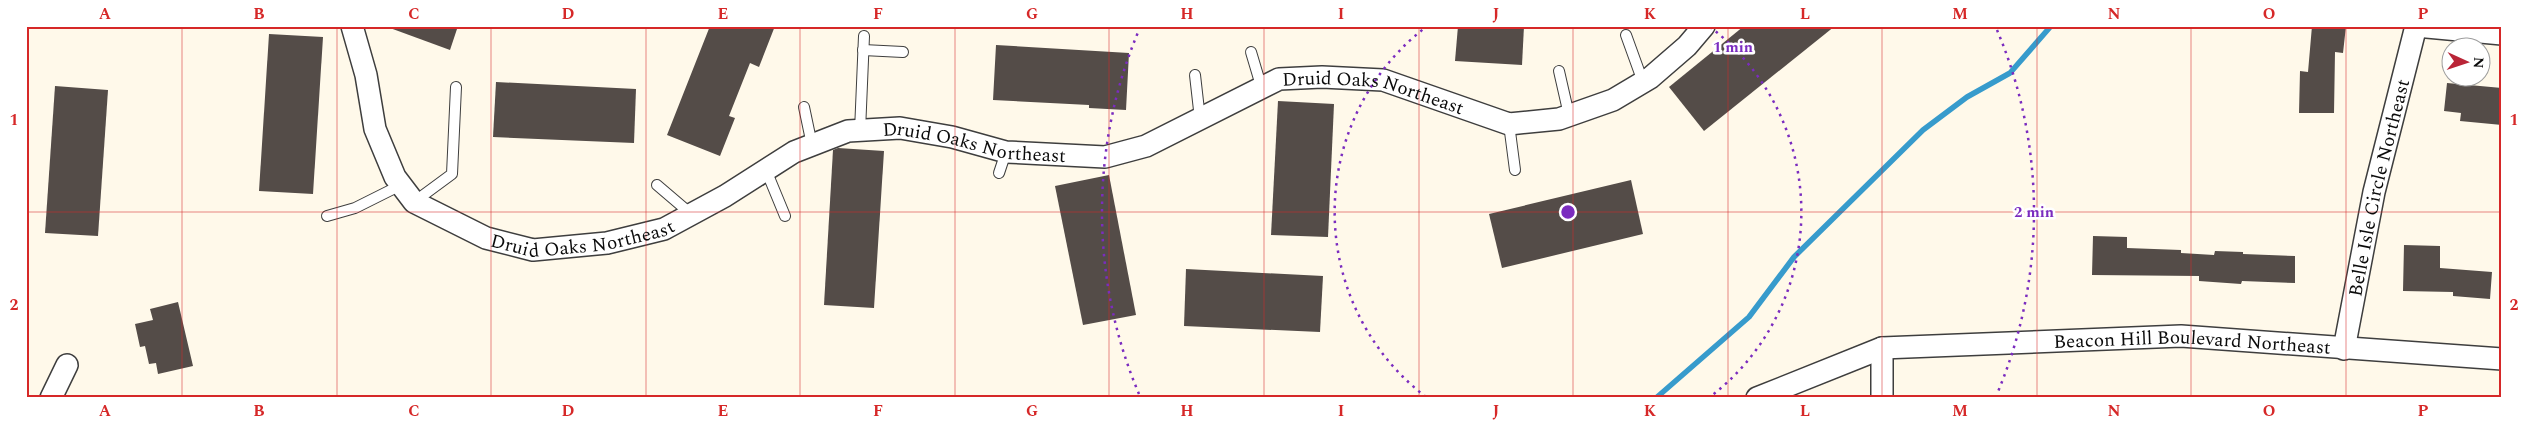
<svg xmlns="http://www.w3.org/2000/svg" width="2528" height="424" font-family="Spectral,serif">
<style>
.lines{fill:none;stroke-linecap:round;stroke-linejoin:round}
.stream{stroke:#379bcc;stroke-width:5.5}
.building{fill:#544c48}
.service-casing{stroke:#3e3e3e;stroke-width:12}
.minor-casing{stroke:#3e3e3e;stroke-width:24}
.service{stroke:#fff;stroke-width:10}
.minor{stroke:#fff;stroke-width:21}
.grid{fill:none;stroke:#d62828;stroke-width:1;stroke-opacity:0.55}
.ring{fill:none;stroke:#7b2cbf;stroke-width:2.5;stroke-dasharray:2.5 5}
.labels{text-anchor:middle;stroke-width:5;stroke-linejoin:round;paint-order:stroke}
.street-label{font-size:19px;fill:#0b0b0b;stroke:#fff}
.centre{fill:#7b2cbf;stroke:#fff;stroke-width:2.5}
.ring-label{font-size:15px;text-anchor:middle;font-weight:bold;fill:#7b2cbf;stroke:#fff;stroke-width:5;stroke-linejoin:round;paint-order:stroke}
.neatline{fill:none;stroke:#d62828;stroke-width:2}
.grid-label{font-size:16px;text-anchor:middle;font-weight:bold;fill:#d62828}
</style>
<rect width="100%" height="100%" fill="#fff9ea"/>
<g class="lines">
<path class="stream" d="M1656 398 1749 317 1794 257 1923 130 1967 97 2010 73 2051 26"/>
</g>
<g class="building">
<path d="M390 26H458L450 50 390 28Z"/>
<path d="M710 26H775L759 67 750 63 729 116 735 118 720 156 667 135Z"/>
<path d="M1458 26H1524L1522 65 1455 61Z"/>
<path d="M1744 26H1835L1704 131 1669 87Z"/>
<path d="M2312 26H2346L2343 53 2335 52 2334 113H2299L2300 71 2308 72Z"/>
<path d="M269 34 323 37 313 194 259 191Z"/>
<path d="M996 45 1129 53 1126 110 1089 108V105L993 100Z"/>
<path d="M496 82 636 89 634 143 493 137Z"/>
<path d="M2447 83 2502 88V125L2460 121 2461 113 2444 111Z"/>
<path d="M55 86 108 90 98 236 45 233Z"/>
<path d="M1278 101 1334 104 1328 237 1271 235Z"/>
<path d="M838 148 884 151 874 308 824 305 833 150Z"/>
<path d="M1109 175 1136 315 1083 325 1055 186Z"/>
<path d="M1631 180 1643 234 1502 268 1489 214Z"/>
<path d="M2093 236 2127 237V248L2181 250V253L2214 255 2215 251 2243 252V254L2295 256V283L2242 281 2241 284 2199 281V276L2092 275Z"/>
<path d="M2404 245 2440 246V268L2492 272 2490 299 2453 296V292L2403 291Z"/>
<path d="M1186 269 1323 276 1320 332 1184 326Z"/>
<path d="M178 302 193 366 158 374 156 363 149 364 145 346 140 347 135 324 153 320 150 309Z"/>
</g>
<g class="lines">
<g class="service-casing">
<g id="service">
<path d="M1626 35 1643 82"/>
<path d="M863 50 903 52"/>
<path d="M1251 52 1262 89"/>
<path d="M1559 71 1569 115"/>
<path d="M1195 75 1200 119"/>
<path d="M804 107 812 145"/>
<path d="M1509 124 1515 170"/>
<path d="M860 131 864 36"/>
<path d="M766 170 785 216"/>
<path d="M999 173 1006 152"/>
<path d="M657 185 691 214"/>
<path d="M414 202 452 174 456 87"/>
<path d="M327 216 355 208 401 185"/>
</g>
</g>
<g class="minor-casing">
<g id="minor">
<path id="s1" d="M352 26 366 75 375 129 395 177 414 202 486 238 533 250 607 243 664 229 725 196 794 152 848 131 900 128 952 137 1006 152 1105 157 1146 146 1279 79 1322 77 1383 80 1509 124 1559 119 1613 100 1650 78 1687 46 1704 26"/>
<path d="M2416 26 2502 34"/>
<path d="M1882 348V398"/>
<path id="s2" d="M2344 349 2374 192 2416 26"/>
<path d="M51 398 67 365"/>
<path id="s3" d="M1757 398 1882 348 2181 336 2502 359"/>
</g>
</g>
<use href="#service" class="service"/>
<use href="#minor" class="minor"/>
</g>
<path class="grid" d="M182 26V398M337 26V398M491 26V398M646 26V398M800 26V398M955 26V398M1109 26V398M1264 26V398M1419 26V398M1573 26V398M1728 26V398M1882 26V398M2037 26V398M2191 26V398M2346 26V398M26 212H2502"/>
<g class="ring">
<path d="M1426 397A233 233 0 0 1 1426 27M1710 27A233 233 0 0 1 1710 397"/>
<path d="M1139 394A466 466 0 0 1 1139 30M1997 30A466 466 0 0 1 1997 394"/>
</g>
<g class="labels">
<g class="street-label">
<text dy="7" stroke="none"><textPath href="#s1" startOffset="1208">Druid Oaks Northeast</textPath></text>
<text dy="7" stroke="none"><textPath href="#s1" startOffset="788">Druid Oaks Northeast</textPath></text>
<text dy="7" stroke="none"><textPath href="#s2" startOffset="165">Belle Isle Circle Northeast</textPath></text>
<text dy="7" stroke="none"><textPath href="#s1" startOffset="368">Druid Oaks Northeast</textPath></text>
<text dy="7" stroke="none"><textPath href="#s3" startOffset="445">Beacon Hill Boulevard Northeast</textPath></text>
</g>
</g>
<circle cx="1568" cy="212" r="8" class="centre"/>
<g class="ring-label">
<text x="1733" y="52">1 min</text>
<text x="2034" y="217">2 min</text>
</g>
<rect width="2528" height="424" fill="none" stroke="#ffffff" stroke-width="55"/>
<g transform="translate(2466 62) rotate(93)"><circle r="24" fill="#ffffff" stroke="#9d9d9d"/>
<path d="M0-4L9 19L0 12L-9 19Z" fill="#ba2537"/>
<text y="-8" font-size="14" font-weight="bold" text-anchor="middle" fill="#0b0b0b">N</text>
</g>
<rect x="28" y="28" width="2472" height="368" class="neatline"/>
<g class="grid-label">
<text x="105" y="19">A</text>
<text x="259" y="19">B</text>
<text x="414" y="19">C</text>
<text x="568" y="19">D</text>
<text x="723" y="19">E</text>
<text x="878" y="19">F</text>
<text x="1032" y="19">G</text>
<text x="1187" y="19">H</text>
<text x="1341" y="19">I</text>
<text x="1496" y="19">J</text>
<text x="1650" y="19">K</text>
<text x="1805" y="19">L</text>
<text x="1960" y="19">M</text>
<text x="2114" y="19">N</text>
<text x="2269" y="19">O</text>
<text x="2423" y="19">P</text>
<text x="14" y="125">1</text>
<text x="2514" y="125">1</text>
<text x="14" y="310">2</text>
<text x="2514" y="310">2</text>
<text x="105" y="416">A</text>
<text x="259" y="416">B</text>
<text x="414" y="416">C</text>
<text x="568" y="416">D</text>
<text x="723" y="416">E</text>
<text x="878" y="416">F</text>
<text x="1032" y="416">G</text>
<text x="1187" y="416">H</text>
<text x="1341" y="416">I</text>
<text x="1496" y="416">J</text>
<text x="1650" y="416">K</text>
<text x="1805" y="416">L</text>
<text x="1960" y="416">M</text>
<text x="2114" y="416">N</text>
<text x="2269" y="416">O</text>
<text x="2423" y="416">P</text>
</g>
</svg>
